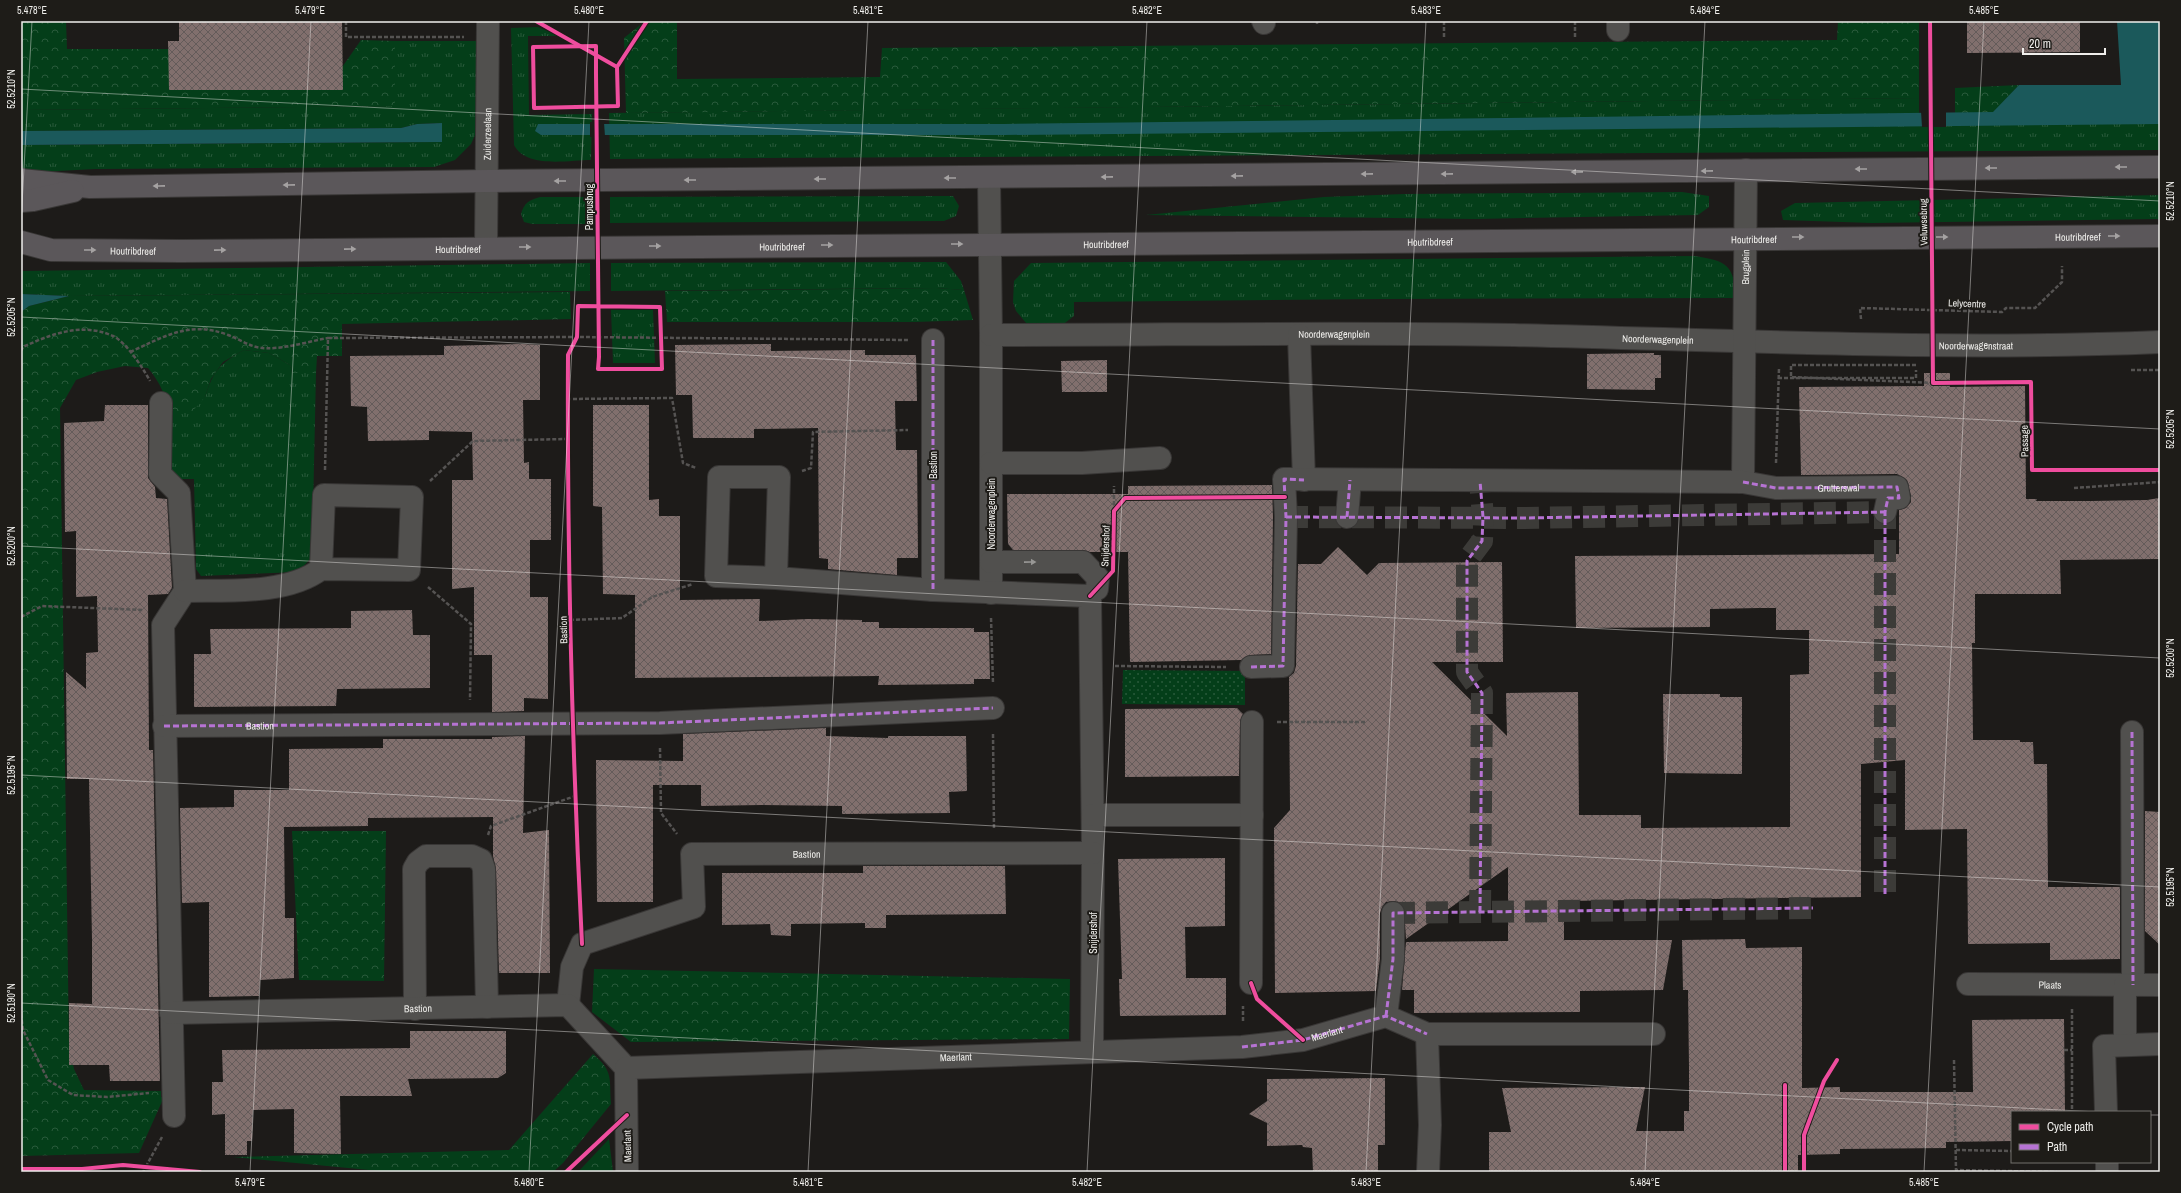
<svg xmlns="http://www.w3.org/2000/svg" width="2181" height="1193" font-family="'Archivo Narrow',sans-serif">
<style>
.grass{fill:url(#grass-tufts)}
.forest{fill:url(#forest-crowns)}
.garden{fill:url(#garden-dots)}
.water{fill:#1b595b}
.pier{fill:#1d1b19}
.building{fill:url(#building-cross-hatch)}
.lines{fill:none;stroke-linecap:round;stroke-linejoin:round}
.minor-tunnel{stroke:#3c3b38;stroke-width:22;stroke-dasharray:22 11;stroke-linecap:butt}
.minor-casing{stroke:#393736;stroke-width:24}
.major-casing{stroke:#393736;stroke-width:24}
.path{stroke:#555352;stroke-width:2.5;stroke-dasharray:4 2;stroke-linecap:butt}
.minor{stroke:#51504e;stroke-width:22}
.major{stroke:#5b575a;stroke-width:22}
.path-bridge{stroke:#555352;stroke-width:2.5;stroke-dasharray:4 2;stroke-linecap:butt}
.quiet{stroke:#b673d3;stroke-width:3;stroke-dasharray:6 3;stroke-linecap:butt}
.cycleway-casing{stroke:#1e1c18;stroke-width:6}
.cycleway{stroke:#ef4d9e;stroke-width:4}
.oneway{fill:#a5a2a2}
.oneway2{fill:#989795}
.ticks{fill:none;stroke:#efeeeb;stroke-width:1;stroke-opacity:0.45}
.labels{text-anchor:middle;stroke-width:4;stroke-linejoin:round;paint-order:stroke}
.street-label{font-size:10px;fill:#efeeeb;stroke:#1e1c18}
.neatline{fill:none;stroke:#efeeeb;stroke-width:1.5}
.ticks-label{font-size:10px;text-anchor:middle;fill:#efeeeb}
</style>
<defs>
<pattern id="grass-tufts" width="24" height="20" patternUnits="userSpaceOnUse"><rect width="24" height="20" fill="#043e19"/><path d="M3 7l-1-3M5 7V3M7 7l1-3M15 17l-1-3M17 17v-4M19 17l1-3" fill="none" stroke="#295a3b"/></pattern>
<pattern id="forest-crowns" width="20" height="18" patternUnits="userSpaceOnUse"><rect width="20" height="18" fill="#043e19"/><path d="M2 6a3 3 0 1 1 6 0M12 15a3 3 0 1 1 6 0" fill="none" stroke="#295a3b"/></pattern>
<pattern id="garden-dots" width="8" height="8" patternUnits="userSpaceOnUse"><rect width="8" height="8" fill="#043e19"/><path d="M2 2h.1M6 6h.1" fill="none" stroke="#295a3b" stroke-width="1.8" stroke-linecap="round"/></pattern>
<pattern id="building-cross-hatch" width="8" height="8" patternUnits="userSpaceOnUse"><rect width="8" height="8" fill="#816f6d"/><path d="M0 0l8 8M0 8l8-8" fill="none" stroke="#645b5a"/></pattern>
</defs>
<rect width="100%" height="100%" fill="#1d1b19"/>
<g class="grass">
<path d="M538 27 558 36H528L529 115 592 114 591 160C568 160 527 169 514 145L511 28Z"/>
<path d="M395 41H477L476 133 471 144 455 160 434 167 95 169 21 173V145L442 142V123L417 124 401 128 21 131V110L395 106Z"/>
<path d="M1919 98V124H2160V150L610 159 609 113Z"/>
<path d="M1682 192 1709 196V207L1698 215 1475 219 1146 215 1324 197 1404 194Z"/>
<path d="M2160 195V219L1872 223 1783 220 1781 211 1795 203Z"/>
<path d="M953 196 959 206 956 216 944 221 610 223V197Z"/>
<path d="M540 197H591V224H532L524 222 521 214C524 203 529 200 540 197Z"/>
<path d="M1695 256C1727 261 1734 265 1736 298L1381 299 1074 302V316L1057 329 1027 324 1016 311 1013 302 1014 281 1031 263Z"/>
<path d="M946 262 961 281 964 290 936 288 611 291V263Z"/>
<path d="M590 263V291L69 296 21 294V271Z"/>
<path d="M611 310H653L655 363H613Z"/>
<path d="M244 350 269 353 290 365 292 373H316L312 557 298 572 201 576 196 569 194 479H168V415L205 397C214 370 219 364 244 350Z"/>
</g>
<g class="forest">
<path d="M21 21H66L67 49H180L338 73 361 40 395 41V106L21 110Z"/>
<path d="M645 21H677V79L880 77 882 48 1837 40 1838 21H1919V98L626 113 624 38Z"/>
<path d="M2019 85 1982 125 1955 124V88Z"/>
<path d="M936 288 964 290 973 320 915 322H667L665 291Z"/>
<path d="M570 292 571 319 342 324V356H317L316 373H292L290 365 269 353 244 350 223 362 211 379 205 397 192 412 168 415C168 398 159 381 148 368L125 366 97 372 76 380 60 408 69 1045 74 1069 84 1090 161 1091V1097H164L139 1153 21 1156V312L29 306 69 296Z"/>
<path d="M292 831H386L384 981 299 980Z"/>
<path d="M594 969 1070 979 1069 1039 631 1042 592 1012Z"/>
<path d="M593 1054C614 1072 609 1078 611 1104L563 1163 553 1172H390L233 1157 509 1150Z"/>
<path d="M609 1139 613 1172H578Z"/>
</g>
<path class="garden" d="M1123 670 1245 671V705L1122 704Z"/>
<g class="water">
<path d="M2117 21H2160V124L1004 135H541L535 131 538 124H1003L1993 112 2019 85H2121Z"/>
<path d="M442 123V142L21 145V131L401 128 417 124Z"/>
<path d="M21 294 69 296 29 306 21 312Z"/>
</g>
<g class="pier">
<path d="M1921 111H1946V127H1922Z"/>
<path d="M590 122H604L605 137H590Z"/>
</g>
<g class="building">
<path d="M179 21H342L343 90H169L168 41H179Z"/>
<path d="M1967 21H2080V52L1967 53Z"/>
<path d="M522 344 540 345V400H523L524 463 529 462V479H551V540H530V597H548V699L524 698V711L492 712V655H474V587L452 589V480H473L472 432 429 431V440L368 441 367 407 351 406 350 356 444 355V346Z"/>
<path d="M771 344V351L865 350V355H916L917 401H895L896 450H917L918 558H897V575L828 569V559L819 558 818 428 754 429V438H693L692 395H676L675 345Z"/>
<path d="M1654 353V355H1661V378H1655V390L1587 389V354Z"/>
<path d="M1107 360V392H1062L1061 361Z"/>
<path d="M1924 373H1950V387L2025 386 2026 499H2037L2036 501H2091L2147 500 2159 498 2160 559 2060 560 2061 594H1975V643H1972L1973 740H2020V742H2033L2034 764H2047L2048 887H2120V959L2050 960V943L1968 944 1967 829 1905 830V760L1861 764V897L1564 901V940H1672L1663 990 1580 991V1012L1414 1013V990H1402L1406 942 1508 941V867L1406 939 1404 907 1399 902 1393 901 1386 902 1382 907 1380 913V958L1376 991 1275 993 1274 828 1290 810 1289 677 1294 673 1296 666 1298 564H1321L1338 547 1367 575 1379 563 1502 562 1503 662H1432L1507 736 1506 693 1578 692 1579 815H1641V828L1790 827V675L1809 674V630H1776V608H1759L1710 609V627L1576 628 1575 556 1899 554V510L1906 508 1911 502V496L1907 480 1897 474 1801 475 1799 387 1924 386Z"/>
<path d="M105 405H148V478L155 487 156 498 167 499 172 588 168 594 148 595 149 750H153L160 1081H110L109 1065H69V1003L92 1004V940L89 779H67L66 672 86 689V653L98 652 97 596 76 597V531L65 532 64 423 104 421Z"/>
<path d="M593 405H649V500L659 499V516H680V600L760 599 759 621 808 619 862 620V622H879V628H974V632H989L990 679H974V684L878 685 879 676 635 678V595L603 594 602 507 593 506Z"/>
<path d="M1272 485 1273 517 1271 654 1250 655 1241 660 1130 662 1128 552H1090L1083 550H1013L1008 544 1007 494H1128V486Z"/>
<path d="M412 610 413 635H430V688L337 689 336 706 194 707V654H211L210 629 351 628V611Z"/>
<path d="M1663 694H1720V697H1742V774L1664 773Z"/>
<path d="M1237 708 1243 714 1240 722 1239 776 1125 777V709Z"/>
<path d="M826 728V736L888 738V736H966L967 791 949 792 950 813 842 814V806L762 805 701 806V785H653V902H597L596 760 683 761V734Z"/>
<path d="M525 736 523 833 549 830 550 973H499L496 869 493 856V817L368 818V826L284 827 285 918H294V978L260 980 259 996 209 997V902L182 903 180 808 234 807V790H289V749L383 748V739H492V737Z"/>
<path d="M2145 811 2160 812V945L2145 931Z"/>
<path d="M1225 858V926L1185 927 1186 978H1226V1015L1120 1016 1119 979H1122L1118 859Z"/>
<path d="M863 866H1005L1006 914 886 915V928H865V923L791 924V936L771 935 770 924 722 925V873H863Z"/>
<path d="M1745 939 1746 948 1802 947V1088L1840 1087V1092H1973L1972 1020 2064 1019 2065 1112H2012V1141L1946 1142V1148L1840 1149V1154L1798 1155V1172H1489V1132H1511L1502 1088 1645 1087 1636 1131H1684V1111H1689V1067L1688 990H1683L1682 940Z"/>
<path d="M410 1031H506V1073L498 1078 408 1079 412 1096H340L341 1154 294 1153V1109L253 1110 252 1141H247V1155H225V1114L212 1115V1082H223L222 1050 410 1048Z"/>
<path d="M1385 1078V1145H1378V1172H1313L1312 1148 1303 1147 1302 1145 1267 1146V1123L1249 1114 1267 1101V1079Z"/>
</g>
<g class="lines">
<g class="minor-tunnel">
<path d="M1286 517 1524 518 1885 512V897"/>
<path d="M1480 912 1482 693 1467 672V561L1482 541 1483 517 1480 481"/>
<path d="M1393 913 1813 908"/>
</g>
<g class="minor-casing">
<g id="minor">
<path d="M1263 21 1264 23"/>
<path d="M1618 30V21"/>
<path d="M989 178 991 335V593"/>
<path id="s1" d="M486 247 488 21"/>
<path id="s2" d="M991 335C1166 335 1340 332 1514 335 1730 340 1945 351 2160 342"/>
<path d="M1299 335 1304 480"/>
<path d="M933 340V590"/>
<path d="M161 403 160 474 179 493 185 591 163 625 174 1116"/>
<path d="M991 463H1082L1160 458"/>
<path id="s3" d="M1743 482 1746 170"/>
<path d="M1347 517 1350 480"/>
<path d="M991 562H1083L1098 578 1097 589"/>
<path d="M776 578 779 477H719L716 576 776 578 933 590 1090 596 1093 853 1092 1052"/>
<path d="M185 591C226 590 287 595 321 569L324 495 412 497 409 570 321 569"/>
<path id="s4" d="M1251 667 1283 666 1286 517 1284 479 1743 482 1776 488 1897 487 1899 498H1888L1885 512"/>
<path id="s5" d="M164 726 660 723 993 708"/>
<path d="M2132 732 2133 985"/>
<path d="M1093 815H1252"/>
<path d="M1251 983 1252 722"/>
<path id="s6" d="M1968 984 2160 985"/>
<path id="s7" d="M568 1005 572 967 582 944 694 907 692 854 1093 853"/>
<path d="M415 1009 414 869 418 862 426 856H472L481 860 484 869 487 1007"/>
<path id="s8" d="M171 1013 568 1005 626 1068"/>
<path d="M1386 1016 1393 959V913"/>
<path d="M2125 1045V985"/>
<path d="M2106 1112 2104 1046 2160 1044"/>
<path d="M2107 1162V1172"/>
<path id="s9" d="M627 1172 626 1068 1242 1047 1303 1040 1386 1016 1427 1034"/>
<path d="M1428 1172 1430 1125 1427 1034H1654"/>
</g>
</g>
<g class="major-casing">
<g id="major">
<path d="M21 180 90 187 487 181 2160 167"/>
<path d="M21 201 33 200 73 191"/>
<path id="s10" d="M21 242 51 250 181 251 2160 236"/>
</g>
</g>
<g class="path">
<path d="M346 21V37H464"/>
<path d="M1317 21V24"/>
<path d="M1444 21V39"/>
<path d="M1575 21V37"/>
<path d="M1861 319 1860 308 2002 312 2006 308H2035L2062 282V266"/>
<path d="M21 351 23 347C51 334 82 322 113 336 126 342 143 368 150 381"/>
<path d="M130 352C164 337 189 320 228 335 246 342 253 350 274 348 292 347 311 341 328 338"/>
<path d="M2131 370H2160"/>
<path d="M1778 378H1916V370"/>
<path d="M567 399 672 398 683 463 696 468"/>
<path d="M1776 463 1779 368"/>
<path d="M325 470 328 338 577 337 909 340"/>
<path d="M802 471 811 468 813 432 908 430"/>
<path d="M430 481 473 441 567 439"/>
<path d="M2074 488 2160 482"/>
<path d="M1114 511V486"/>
<path d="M428 587 471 624 470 700"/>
<path d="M21 617 42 606 143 610"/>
<path d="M991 618 993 683"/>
<path d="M570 620 622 618 652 597 693 584"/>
<path d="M1115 666 1226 667"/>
<path d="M1277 722H1367"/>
<path d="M993 734 994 829"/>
<path d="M660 748 661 813 677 834"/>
<path d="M488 835 491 826 575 796"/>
<path d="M2072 1009V1112"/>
<path d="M21 1014 23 1030 48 1080 73 1095 107 1097 149 1093"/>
<path d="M1243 1021V1006"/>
<path d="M2064 1050H2072"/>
<path d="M1954 1060 1956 1170 2057 1172"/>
<path d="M1956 1150 2012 1151"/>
<path d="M143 1172 162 1137"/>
<path d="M571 1172V1168"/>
</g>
<use href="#minor" class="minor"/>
<use href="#major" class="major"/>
<path class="path-bridge" d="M1916 365H1791V377L1933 383"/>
<g class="quiet">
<path d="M933 340V590"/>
<path d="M1743 482 1776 488 1897 487 1899 498H1888L1885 512V897"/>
<path d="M1286 517 1524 518 1885 512"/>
<path d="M1347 517 1350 480"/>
<path d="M1251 667 1283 666 1286 517 1284 479 1304 480"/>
<path d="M164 726 660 723 993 708"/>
<path d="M2132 732 2133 985"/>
<path d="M1480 912 1482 693 1467 672V561L1482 541 1483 517 1480 481"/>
<path d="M1386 1016 1393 959V913L1813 908"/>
<path id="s11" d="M1242 1047 1303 1040 1386 1016 1427 1034"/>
</g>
<g class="cycleway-casing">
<g id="cycleway">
<path d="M536 21 617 67"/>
<path d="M1930 21 1933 383 2031 382 2032 470H2160"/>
<path d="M1090 596 1113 571 1114 511 1125 498 1285 497"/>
<path d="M582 944C572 748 567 551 568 355L577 337 578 306 660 307 662 369H598L599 357 596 74V46L533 47 534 108 618 106 617 67 647 21"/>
<path d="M1251 983 1257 999 1303 1040"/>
<path d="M21 1169H82L123 1165 200 1172"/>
<path d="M566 1172 627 1115"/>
<path d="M1785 1172V1085"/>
<path d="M1804 1172V1135L1824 1081 1837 1060"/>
</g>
</g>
<use href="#cycleway" class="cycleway"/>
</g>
<defs><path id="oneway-solid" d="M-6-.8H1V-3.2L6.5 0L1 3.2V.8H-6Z"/></defs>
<g class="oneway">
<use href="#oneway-solid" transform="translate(2121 167) rotate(180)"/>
<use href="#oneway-solid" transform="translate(1991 168) rotate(180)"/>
<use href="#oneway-solid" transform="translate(1861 169) rotate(180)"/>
<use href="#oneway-solid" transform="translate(1707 171) rotate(179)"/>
<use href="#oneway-solid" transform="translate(1577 172) rotate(179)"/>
<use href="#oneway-solid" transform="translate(1367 174) rotate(179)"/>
<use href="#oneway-solid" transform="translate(1447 174) rotate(179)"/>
<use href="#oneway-solid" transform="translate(1237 176) rotate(179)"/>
<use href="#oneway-solid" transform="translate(1107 177) rotate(179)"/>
<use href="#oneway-solid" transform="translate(950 178) rotate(180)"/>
<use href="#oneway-solid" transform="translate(820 179) rotate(180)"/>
<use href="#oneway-solid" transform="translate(690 180) rotate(180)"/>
<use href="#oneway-solid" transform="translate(560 181) rotate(180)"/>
<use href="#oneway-solid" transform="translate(289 185) rotate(179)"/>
<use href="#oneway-solid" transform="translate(159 186) rotate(179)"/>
<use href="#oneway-solid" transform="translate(2114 236)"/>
<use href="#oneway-solid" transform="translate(1798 237)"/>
<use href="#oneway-solid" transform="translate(1942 237)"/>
<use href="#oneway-solid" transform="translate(957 244)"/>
<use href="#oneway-solid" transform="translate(827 245)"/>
<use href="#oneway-solid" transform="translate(655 246)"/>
<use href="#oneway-solid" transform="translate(525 247)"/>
<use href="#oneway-solid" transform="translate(350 249) rotate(-1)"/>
<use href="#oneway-solid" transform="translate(90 250)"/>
<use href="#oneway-solid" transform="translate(220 250) rotate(-1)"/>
</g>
<use class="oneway2" href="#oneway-solid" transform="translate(1030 562) rotate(-1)"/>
<path class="ticks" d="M21 89 2160 201M21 223 32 21M21 317 2160 429M21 546 2160 658M21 775 2160 887M21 1003 2098 1112M2150 1115H2160M250 1172 311 21M529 1172 589 21M808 1172 868 21M1087 1172 1147 21M1366 1172 1426 21M1645 1172 1705 21M1924 1172 1984 21"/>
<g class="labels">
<g class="street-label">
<text dy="4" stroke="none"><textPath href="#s1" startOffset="113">Zuiderzeelaan</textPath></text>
<text transform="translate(589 207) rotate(-90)" y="4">Pampusbrug</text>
<text transform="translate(1923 222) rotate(-91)" y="4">Veluwsebrug</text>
<text dy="4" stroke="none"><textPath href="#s10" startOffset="2058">Houtribdreef</textPath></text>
<text dy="4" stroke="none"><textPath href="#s10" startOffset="1734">Houtribdreef</textPath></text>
<text dy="4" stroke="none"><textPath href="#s10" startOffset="1410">Houtribdreef</textPath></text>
<text dy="4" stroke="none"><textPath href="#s10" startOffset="1086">Houtribdreef</textPath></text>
<text dy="4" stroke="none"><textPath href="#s10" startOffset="762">Houtribdreef</textPath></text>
<text dy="4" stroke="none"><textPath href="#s10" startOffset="438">Houtribdreef</textPath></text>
<text dy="4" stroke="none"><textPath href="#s10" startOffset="113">Houtribdreef</textPath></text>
<text dy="4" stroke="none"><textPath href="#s3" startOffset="215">Brugplein</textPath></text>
<text transform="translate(1967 303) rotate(2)" y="4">Lelycentre</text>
<text dy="4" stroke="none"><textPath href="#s2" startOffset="343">Noorderwagenplein</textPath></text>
<text dy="4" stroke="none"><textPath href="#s2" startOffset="667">Noorderwagenplein</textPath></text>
<text dy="4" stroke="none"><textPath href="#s2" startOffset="985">Noorderwagenstraat</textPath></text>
<text transform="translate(2024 441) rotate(-91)" y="4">Passage</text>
<text transform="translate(933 465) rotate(-90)" y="4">Bastion</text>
<text dy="4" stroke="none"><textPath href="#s4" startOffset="774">Grutterswal</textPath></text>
<text transform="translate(991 514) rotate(-90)" y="4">Noorderwagenplein</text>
<text transform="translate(1105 546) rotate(-88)" y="4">Snijdershof</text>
<text transform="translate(563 630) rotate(-91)" y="4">Bastion</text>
<text dy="4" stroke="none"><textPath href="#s5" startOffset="96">Bastion</textPath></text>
<text dy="4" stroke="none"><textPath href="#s7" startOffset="349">Bastion</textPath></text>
<text transform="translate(1093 933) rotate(-90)" y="4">Snijdershof</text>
<text dy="4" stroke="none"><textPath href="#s6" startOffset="82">Plaats</textPath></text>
<text dy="4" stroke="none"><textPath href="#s8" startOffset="247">Bastion</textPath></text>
<text dy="4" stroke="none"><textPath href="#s11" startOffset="86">Maerlant</textPath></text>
<text dy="4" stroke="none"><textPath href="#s9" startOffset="434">Maerlant</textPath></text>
<text transform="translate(627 1146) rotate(-91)" y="4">Maerlant</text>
</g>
</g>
<rect width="2181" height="1193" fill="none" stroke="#1e1c18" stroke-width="44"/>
<rect x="2011" y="1111" width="140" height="52" fill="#1e1c18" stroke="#72706c"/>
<rect x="2019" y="1124" width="20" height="6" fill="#ef4d9e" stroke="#72706c"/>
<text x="2047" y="1131" font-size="12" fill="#efeeeb">Cycle path</text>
<rect x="2019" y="1144" width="20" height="6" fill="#b673d3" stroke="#72706c"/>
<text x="2047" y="1151" font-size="12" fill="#efeeeb">Path</text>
<path d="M2023 48v6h82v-6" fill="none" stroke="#efeeeb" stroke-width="2"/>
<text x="2029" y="48" font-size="12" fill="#efeeeb" stroke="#1e1c18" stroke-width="3" paint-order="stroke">20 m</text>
<rect x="22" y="22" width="2137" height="1149" class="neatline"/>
<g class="ticks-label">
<text x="32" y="14">5.478°E</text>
<text x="310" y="14">5.479°E</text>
<text x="589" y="14">5.480°E</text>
<text x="868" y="14">5.481°E</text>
<text x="1147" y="14">5.482°E</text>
<text x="1426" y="14">5.483°E</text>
<text x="1705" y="14">5.484°E</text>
<text x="1984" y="14">5.485°E</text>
<text transform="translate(11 89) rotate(-90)" y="4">52.5210°N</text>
<text transform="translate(2170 201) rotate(-90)" y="4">52.5210°N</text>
<text transform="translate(11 317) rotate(-90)" y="4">52.5205°N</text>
<text transform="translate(2170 429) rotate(-90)" y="4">52.5205°N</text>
<text transform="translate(11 546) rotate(-90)" y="4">52.5200°N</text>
<text transform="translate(2170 658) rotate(-90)" y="4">52.5200°N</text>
<text transform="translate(11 775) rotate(-90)" y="4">52.5195°N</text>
<text transform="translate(2170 887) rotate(-90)" y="4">52.5195°N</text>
<text transform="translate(11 1003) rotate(-90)" y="4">52.5190°N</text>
<text x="250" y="1186">5.479°E</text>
<text x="529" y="1186">5.480°E</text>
<text x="808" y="1186">5.481°E</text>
<text x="1087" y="1186">5.482°E</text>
<text x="1366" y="1186">5.483°E</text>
<text x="1645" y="1186">5.484°E</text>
<text x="1924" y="1186">5.485°E</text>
</g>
</svg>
